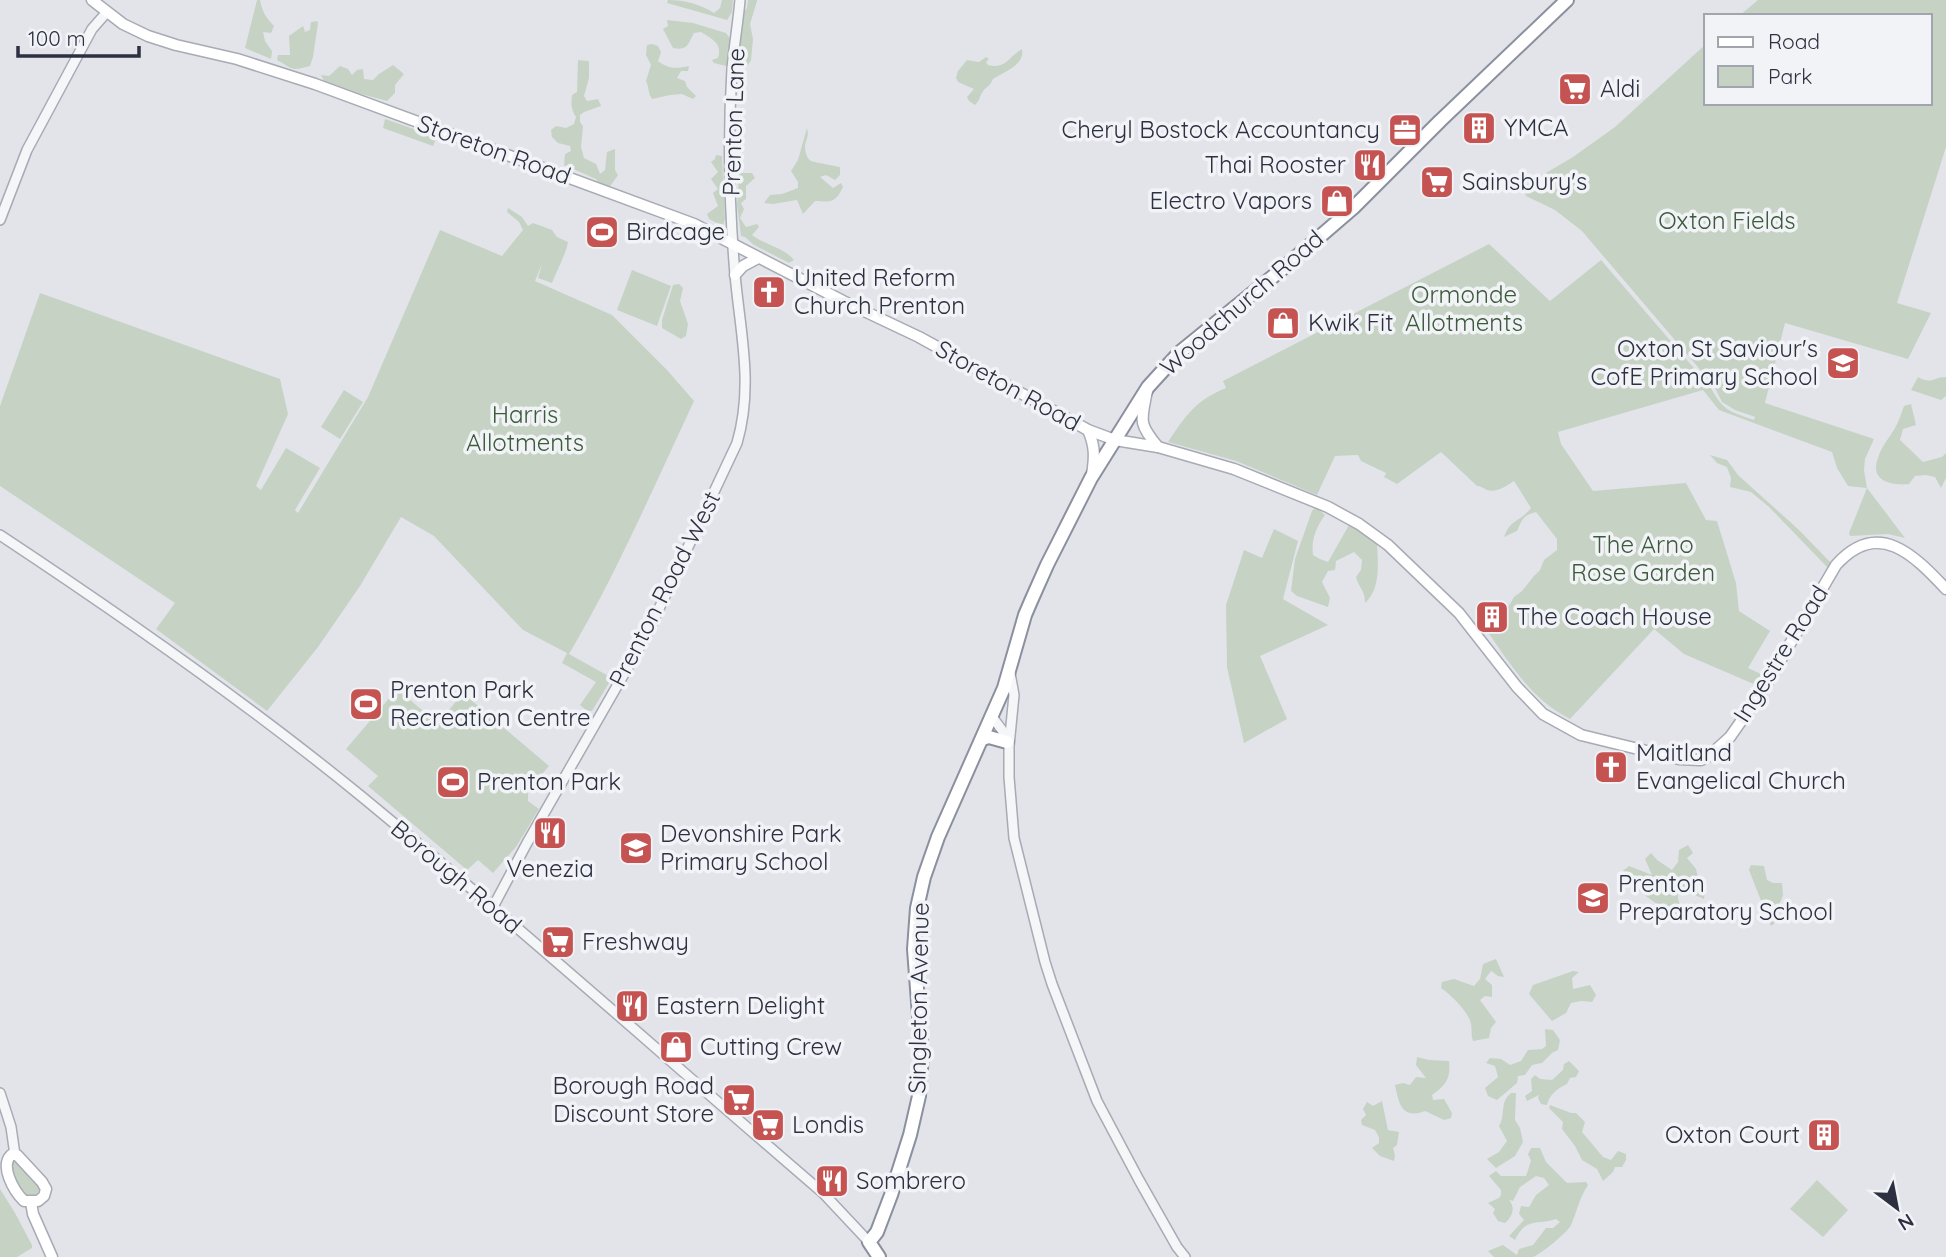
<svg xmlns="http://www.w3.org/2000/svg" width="1946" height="1257" font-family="Quicksand,sans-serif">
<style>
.green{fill:#c6d3c4}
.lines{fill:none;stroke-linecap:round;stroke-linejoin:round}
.tertiary-casing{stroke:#a8aab4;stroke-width:12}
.secondary-casing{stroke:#a8aab4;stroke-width:13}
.trunk-casing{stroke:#8b909f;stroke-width:16}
.tertiary{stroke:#f5f6f8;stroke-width:9}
.secondary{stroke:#fff;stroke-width:10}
.trunk{stroke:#fff;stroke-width:12}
.labels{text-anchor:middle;stroke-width:7;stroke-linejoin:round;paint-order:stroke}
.poi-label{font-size:24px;fill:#2c3041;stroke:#f2f3f7;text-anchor:start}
.street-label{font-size:24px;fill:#2c3041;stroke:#f2f3f7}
.park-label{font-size:24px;fill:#3b5b3a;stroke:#f2f3f7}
</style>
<rect width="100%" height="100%" fill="#e2e4ea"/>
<g class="green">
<path d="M257 0H260C262 11 266 18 274 26L271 33 263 32 265 41 272 51 271 59 245 48Z"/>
<path d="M668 0C685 0 700 4 714 13L720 8 722 0H733L732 12 727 20 667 3Z"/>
<path d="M748 0H757V1L750 24 753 39 751 60 746 68 735 66C738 47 743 31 743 13L747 8Z"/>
<path d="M1758 0H1946V147L1897 303 1931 313 1908 359 1785 323 1765 403 1874 439 1865 459 1864 470 1867 488 1905 538 1888 534 1850 536 1849 533 1867 488 1848 486 1837 468 1832 452 1719 410 1703 390 1558 432 1561 444 1593 491 1686 483 1706 520 1717 521 1736 583 1739 611 1770 631 1748 668 1763 675 1756 685 1684 654 1654 629 1570 719C1532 700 1511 665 1487 631L1504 614 1514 597 1522 591 1534 576 1540 570 1544 560 1557 550V539L1536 512C1522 516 1522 520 1517 531L1504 537C1511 518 1519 523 1531 508L1514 481C1506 486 1497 493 1487 490 1483 488 1480 486 1477 486L1441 452 1397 484 1384 477 1386 473 1361 461 1358 455 1335 456 1317 495 1236 461 1168 442C1186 415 1196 400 1226 388L1223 381 1489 244 1550 301 1601 260 1711 388C1723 411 1731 412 1754 420L1755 417 1735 410 1722 402 1714 386 1582 231 1555 210 1526 196 1524 186 1573 157 1615 127 1706 44V103H1930V16H1739Z"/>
<path d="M667 20 693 23 726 33 731 40 729 63 726 66 714 63 712 60 718 58C723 44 712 39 701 32L694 33C688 43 689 51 673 48L663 29 668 26Z"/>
<path d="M317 21 318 23 313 57 310 66C289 72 293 68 277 60L278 55H290L289 36 303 26 305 32 310 30 311 22Z"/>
<path d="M652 44 658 46 661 52 658 61C668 69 677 69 689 66L688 71H681L677 78 685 81 687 87 696 96 693 99 682 94 670 95 652 99C648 93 649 87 646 81L651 65 646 55 647 45Z"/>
<path d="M1022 49C1025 65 1005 71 993 79 989 88 985 87 982 93 979 98 980 100 975 105L969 101 967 97 974 89 958 82 956 78 958 71 967 60 979 62 986 57 989 59 986 62 988 65C1006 70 1009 56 1022 49Z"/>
<path d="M578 60 589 61V78L584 96 587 101 598 99 601 106 584 112 580 115V122L583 126 581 147 584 158 596 164 600 174 605 170 607 152 615 149V170L618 175 611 185 607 188 599 184 596 179 564 165 565 154 571 151 570 146 558 143 552 137 551 130 556 126 566 128 574 124 576 117C571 110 571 103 572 95L577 92Z"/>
<path d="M393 65 404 74 395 85V93L387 101 354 92 324 81 321 75 329 76 340 66 348 69 352 75 357 70 363 69 364 79 373 80 379 74Z"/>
<path d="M385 119 431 135 436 139 433 146 383 128Z"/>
<path d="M807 128C809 135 807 138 805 145 805 150 806 158 811 161 813 162 836 166 840 167V175L835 180 826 175 820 177 833 188 841 183 843 187C835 203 832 202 815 201L803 214 797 200 773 204 764 203 770 195 782 194 798 188V182L791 171 798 160Z"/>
<path d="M716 155 722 156 725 219 723 226 709 219 707 214 718 206 713 193 718 189 711 179 718 172 711 162 715 159Z"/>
<path d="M739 173H752L755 178 746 186V199L741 203 744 209 740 218 746 227 757 224 759 227 752 235C765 245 784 248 794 260L789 263 754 245 745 237 741 236 737 205Z"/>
<path d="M508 208 522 217 528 226 533 223 552 230 557 237 568 242C566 254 557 270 552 283L538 278 542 264 535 281 612 315 667 370 694 401C654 486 617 573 569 654L612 678 592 711H587L580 705 596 682 562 663 567 653 523 630 434 536 401 517 360 586 318 647 267 711 156 629 175 603 0 486V406L40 293 280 379 288 414 256 486 261 490 286 448 320 468 295 510 298 513 368 397 440 230 502 256 523 230 519 222 507 212Z"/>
<path d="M632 270 671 286 657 326 617 310Z"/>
<path d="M679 284 683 288 680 301 688 324 686 336 681 339 662 328V320L673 285Z"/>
<path d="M1918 377C1932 385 1933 377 1946 377V396L1941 400 1911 390Z"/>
<path d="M344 390 363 402 340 439 321 427Z"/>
<path d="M1911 404 1916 425 1903 429 1900 440 1923 462 1942 457 1946 453V478L1941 488 1935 477 1926 475 1915 476 1909 484C1892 486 1869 481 1878 458 1881 447 1890 437 1895 428 1899 421 1901 414 1904 406Z"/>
<path d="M1710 455 1727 460 1738 475 1799 530 1832 564 1829 569 1769 507 1751 492 1730 487 1731 478 1727 467 1717 463Z"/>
<path d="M1316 507 1325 515C1316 528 1311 539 1313 555L1320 559 1328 562 1349 525 1367 532 1377 543C1378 563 1381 589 1365 603 1365 590 1359 588 1356 577L1361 570 1362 560 1354 552 1336 561 1335 570 1328 571 1322 582 1330 598 1328 607 1297 596 1291 591 1295 559 1312 511Z"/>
<path d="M1274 529 1298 541 1283 599 1328 625 1260 656 1287 719 1244 743 1227 667 1226 605 1244 550 1262 558Z"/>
<path d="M397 689 429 716 443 717 463 693 549 766 528 790V801L539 809 516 847 493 873 478 860 467 870 368 786 378 776 346 749Z"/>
<path d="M1688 845 1693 853 1687 858 1696 869 1700 885 1705 891 1704 899 1686 891 1678 894V899L1681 909 1678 913 1672 915 1639 891 1623 871 1629 866 1652 875 1645 859 1651 853 1657 860 1672 870 1678 862 1679 850Z"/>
<path d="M1751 865 1764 866 1767 880 1773 883H1782L1783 895 1775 915 1774 924 1771 926 1749 870Z"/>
<path d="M1496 959 1504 977 1498 976 1491 971 1485 979 1492 985V997L1485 996 1480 1000 1496 1022 1491 1028 1489 1038 1473 1041C1471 1035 1472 1030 1471 1024 1469 1012 1451 995 1441 988L1442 982 1454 979 1474 986 1480 979 1483 964Z"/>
<path d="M1573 971 1579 972 1572 978 1573 989 1590 985 1596 995 1592 1002 1581 1001 1571 1003 1566 1013 1552 1021 1529 994 1533 985Z"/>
<path d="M1545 1029 1553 1030 1560 1040 1558 1050 1552 1053 1542 1063 1532 1065 1525 1075 1518 1076 1517 1083 1497 1100 1488 1096 1485 1088 1498 1077 1495 1066 1486 1063 1490 1058 1501 1059 1510 1065 1521 1061 1528 1050 1542 1049 1546 1046Z"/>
<path d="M1417 1057 1429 1060 1449 1061C1451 1079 1446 1085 1432 1095L1433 1100 1444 1099 1452 1113 1451 1118 1444 1120 1425 1111C1401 1120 1399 1103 1395 1085L1403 1083 1410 1085 1416 1077 1426 1078 1416 1065Z"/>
<path d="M1569 1061 1579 1071 1576 1077 1570 1078 1567 1084C1558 1088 1549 1095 1547 1105L1541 1104 1538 1098 1539 1095 1527 1101 1525 1096 1532 1091 1531 1079 1535 1075 1540 1079 1552 1080 1563 1070 1564 1064Z"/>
<path d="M1511 1093H1516L1515 1120 1520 1128 1523 1142 1515 1156 1496 1168 1487 1159 1499 1152 1507 1141 1499 1126C1506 1115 1499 1103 1511 1093Z"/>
<path d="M1382 1101 1388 1130 1399 1132 1397 1145 1393 1148 1395 1155 1394 1161 1380 1156 1372 1148 1379 1143V1137L1375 1130 1362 1125 1361 1120 1366 1115 1363 1109 1367 1102 1373 1106Z"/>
<path d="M1550 1105 1571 1113H1576L1585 1122 1582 1132 1603 1157 1611 1160 1618 1151 1626 1154V1160L1622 1167H1615L1613 1172 1603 1181 1597 1169 1582 1160 1575 1146 1562 1129 1563 1122 1549 1108Z"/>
<path d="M1531 1148H1540L1546 1162 1567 1183 1586 1182 1588 1185C1579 1198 1577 1212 1571 1225 1567 1233 1541 1254 1533 1257 1524 1257 1504 1257 1494 1257L1488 1251 1503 1245 1517 1255 1519 1249 1533 1245 1546 1228H1553L1560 1222 1556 1219C1536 1226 1527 1216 1515 1240L1509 1236 1524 1220 1519 1214 1521 1206 1529 1207 1536 1195 1549 1185 1544 1178 1536 1176 1520 1187 1513 1201 1509 1200C1516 1208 1512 1217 1505 1223L1498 1221 1493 1213 1495 1209 1488 1203 1499 1198 1501 1195V1190L1489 1176 1496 1171 1501 1176H1526L1531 1161 1528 1154Z"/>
<path d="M15 1159 38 1183 39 1191 34 1196H25L5 1165Z"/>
<path d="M1817 1180 1848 1210 1823 1237 1790 1209Z"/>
<path d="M0 1189 15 1213 32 1245V1248L17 1257H0Z"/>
</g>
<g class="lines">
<g class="tertiary-casing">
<g id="tertiary">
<path d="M0 220 27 150 92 29 107 12"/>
<path d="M0 535C124 617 246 702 361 796 518 925 669 1061 823 1193L869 1242"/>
<path d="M1010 673 1014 695 1009 746V777L1014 838 1045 962 1052 984 1097 1101 1139 1180 1177 1247 1185 1257"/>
<path d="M993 718 1002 730 1009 745"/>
<path d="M493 907 527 843 648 632 737 443C755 381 738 324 734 262 729 198 728 133 732 69 734 46 738 23 740 0"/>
<path d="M0 1093 11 1127 15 1155"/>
</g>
</g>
<g class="secondary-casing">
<g id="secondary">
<path d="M92 0 123 24 148 36 176 45 237 59 315 84 694 224 843 301 919 337 1088 430 1115 440 1158 447 1234 469 1328 507 1359 524 1388 545 1459 613 1517 687 1543 714 1581 735 1679 759 1701 760 1709 756 1730 737 1763 690 1836 565C1878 518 1914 555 1946 589"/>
<path d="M735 275 743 266 758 258"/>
<path d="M1147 391C1141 421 1138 423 1158 447"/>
<path d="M1088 430C1095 446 1095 457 1092 474"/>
<path d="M11 1155H17L42 1182 46 1189 44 1196 38 1201H24C13 1190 0 1166 11 1155Z"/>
<path d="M31 1202 33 1214 52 1257"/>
</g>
</g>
<g class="trunk-casing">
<g id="trunk">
<path d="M982 739 989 737 1007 742"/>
<path d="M879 1257 869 1242 877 1232 891 1195 910 1135 919 1096 922 1055 914 949 917 908 924 877 938 837 1004 688 1025 615 1031 601 1047 565 1091 478 1148 387 1179 353 1281 270 1353 208 1440 121 1567 0"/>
</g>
</g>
<use href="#tertiary" class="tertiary"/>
<use href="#secondary" class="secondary"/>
<use href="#trunk" class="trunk"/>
</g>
<defs>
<g id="supermarket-square" transform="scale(1.75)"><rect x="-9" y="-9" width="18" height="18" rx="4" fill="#c45352" stroke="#f2f3f7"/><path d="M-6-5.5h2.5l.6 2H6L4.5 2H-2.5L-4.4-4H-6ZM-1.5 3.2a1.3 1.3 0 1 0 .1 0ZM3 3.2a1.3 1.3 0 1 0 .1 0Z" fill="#fff"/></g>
<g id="building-square" transform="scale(1.75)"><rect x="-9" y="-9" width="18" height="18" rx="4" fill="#c45352" stroke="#f2f3f7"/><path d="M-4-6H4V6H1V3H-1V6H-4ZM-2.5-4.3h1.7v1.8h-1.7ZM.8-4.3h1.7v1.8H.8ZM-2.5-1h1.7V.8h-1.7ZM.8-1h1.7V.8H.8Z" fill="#fff"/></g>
<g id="office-square" transform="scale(1.75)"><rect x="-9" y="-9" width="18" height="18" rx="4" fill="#c45352" stroke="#f2f3f7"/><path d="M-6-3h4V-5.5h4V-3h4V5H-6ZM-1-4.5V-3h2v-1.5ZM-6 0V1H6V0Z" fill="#fff"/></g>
<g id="restaurant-square" transform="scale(1.75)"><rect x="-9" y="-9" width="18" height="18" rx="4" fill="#c45352" stroke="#f2f3f7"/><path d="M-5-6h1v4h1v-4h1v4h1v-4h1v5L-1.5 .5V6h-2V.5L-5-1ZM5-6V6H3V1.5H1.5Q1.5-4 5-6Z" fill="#fff"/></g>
<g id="shop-square" transform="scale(1.75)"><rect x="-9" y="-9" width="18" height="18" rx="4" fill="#c45352" stroke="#f2f3f7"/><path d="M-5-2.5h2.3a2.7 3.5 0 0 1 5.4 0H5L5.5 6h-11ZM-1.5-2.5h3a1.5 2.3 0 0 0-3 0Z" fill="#fff"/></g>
<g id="stadium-square" transform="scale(1.75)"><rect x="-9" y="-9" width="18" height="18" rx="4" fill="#c45352" stroke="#f2f3f7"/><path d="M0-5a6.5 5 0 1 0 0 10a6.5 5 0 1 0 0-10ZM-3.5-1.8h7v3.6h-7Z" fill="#fff"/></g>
<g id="church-square" transform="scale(1.75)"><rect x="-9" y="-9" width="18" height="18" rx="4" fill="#c45352" stroke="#f2f3f7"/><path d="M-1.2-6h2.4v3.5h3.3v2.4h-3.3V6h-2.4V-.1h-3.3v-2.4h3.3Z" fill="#fff"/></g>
<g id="school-square" transform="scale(1.75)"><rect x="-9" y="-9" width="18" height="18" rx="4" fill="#c45352" stroke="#f2f3f7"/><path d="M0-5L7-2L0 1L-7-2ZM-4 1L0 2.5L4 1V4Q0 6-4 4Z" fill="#fff"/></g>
</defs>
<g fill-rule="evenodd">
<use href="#supermarket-square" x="1575" y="89"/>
<use href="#building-square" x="1479" y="128"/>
<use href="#office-square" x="1405" y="130"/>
<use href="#restaurant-square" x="1370" y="165"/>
<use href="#supermarket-square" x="1437" y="182"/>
<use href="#shop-square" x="1337" y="201"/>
<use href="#stadium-square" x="602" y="232"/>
<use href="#church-square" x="769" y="292"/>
<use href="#shop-square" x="1283" y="323"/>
<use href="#school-square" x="1843" y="363"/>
<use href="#building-square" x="1492" y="617"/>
<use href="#stadium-square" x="366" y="704"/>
<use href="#church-square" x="1611" y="767"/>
<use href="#stadium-square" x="453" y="782"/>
<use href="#restaurant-square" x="550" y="833"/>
<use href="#school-square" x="636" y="848"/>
<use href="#school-square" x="1593" y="898"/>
<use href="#supermarket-square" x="558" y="942"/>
<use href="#restaurant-square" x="632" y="1006"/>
<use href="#shop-square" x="676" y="1047"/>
<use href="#supermarket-square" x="739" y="1100"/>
<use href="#supermarket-square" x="768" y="1125"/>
<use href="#building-square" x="1824" y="1135"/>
<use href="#restaurant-square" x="832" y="1181"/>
</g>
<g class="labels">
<g class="poi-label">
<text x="1600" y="97">Aldi</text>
<text x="1504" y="136">YMCA</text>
<text x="1380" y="138" text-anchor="end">Cheryl Bostock Accountancy</text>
<text x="1346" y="173" text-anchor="end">Thai Rooster</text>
<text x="1462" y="190">Sainsbury's</text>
<text x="1312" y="209" text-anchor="end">Electro Vapors</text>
<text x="626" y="240">Birdcage</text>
<text x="794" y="286">United Reform<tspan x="794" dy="28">Church Prenton</tspan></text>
<text x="1308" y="331">Kwik Fit</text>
<text x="1818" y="357" text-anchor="end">Oxton St Saviour's<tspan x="1818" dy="28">CofE Primary School</tspan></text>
<text x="1516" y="625">The Coach House</text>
<text x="390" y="698">Prenton Park<tspan x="390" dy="28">Recreation Centre</tspan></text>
<text x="1636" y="761">Maitland<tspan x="1636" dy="28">Evangelical Church</tspan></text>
<text x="477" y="790">Prenton Park</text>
<text x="660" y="842">Devonshire Park<tspan x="660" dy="28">Primary School</tspan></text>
<text x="550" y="877" text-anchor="middle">Venezia</text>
<text x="1618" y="892">Prenton<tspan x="1618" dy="28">Preparatory School</tspan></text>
<text x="582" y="950">Freshway</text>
<text x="656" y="1014">Eastern Delight</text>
<text x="700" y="1055">Cutting Crew</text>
<text x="714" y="1094" text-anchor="end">Borough Road<tspan x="714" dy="28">Discount Store</tspan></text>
<text x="792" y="1133">Londis</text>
<text x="1800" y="1143" text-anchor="end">Oxton Court</text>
<text x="856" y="1189">Sombrero</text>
</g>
<g class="street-label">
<text transform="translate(734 122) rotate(-88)" y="8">Prenton Lane</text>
<text transform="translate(494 150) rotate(20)" y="8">Storeton Road</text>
<text transform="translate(1242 303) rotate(-41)" y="8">Woodchurch Road</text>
<text transform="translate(1008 386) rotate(29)" y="8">Storeton Road</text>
<text transform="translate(665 589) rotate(-63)" y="8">Prenton Road West</text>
<text transform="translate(1781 654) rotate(-58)" y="8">Ingestre Road</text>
<text transform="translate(456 877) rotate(40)" y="8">Borough Road</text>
<text transform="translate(919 998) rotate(-89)" y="8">Singleton Avenue</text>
</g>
<g class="park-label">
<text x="1727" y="229">Oxton Fields</text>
<text x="1464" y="303">Ormonde<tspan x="1464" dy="28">Allotments</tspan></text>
<text x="525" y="423">Harris<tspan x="525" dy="28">Allotments</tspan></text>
<text x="1643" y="553">The Arno<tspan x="1643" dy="28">Rose Garden</tspan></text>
</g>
</g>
<rect x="1704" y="14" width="228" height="91" fill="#f2f3f7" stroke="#a3a5ae" stroke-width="2"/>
<rect x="1718" y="37" width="35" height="10" fill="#ffffff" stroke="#a3a5ae" stroke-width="2"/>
<text x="1768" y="49" font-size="21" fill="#2c3041">Road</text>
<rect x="1718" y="66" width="35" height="21" fill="#c6d3c4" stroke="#a3a5ae" stroke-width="2"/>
<text x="1768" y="84" font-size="21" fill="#2c3041">Park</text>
<g transform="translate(1897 1208) rotate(148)" stroke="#f2f3f7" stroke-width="5" paint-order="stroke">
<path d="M0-5L12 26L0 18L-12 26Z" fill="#2c3041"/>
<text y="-10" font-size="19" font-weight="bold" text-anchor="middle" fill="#2c3041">N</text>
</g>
<path d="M18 46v10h121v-10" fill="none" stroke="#2c3041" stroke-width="3.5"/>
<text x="28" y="46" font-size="21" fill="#2c3041" stroke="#f2f3f7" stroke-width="5" paint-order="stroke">100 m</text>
</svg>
